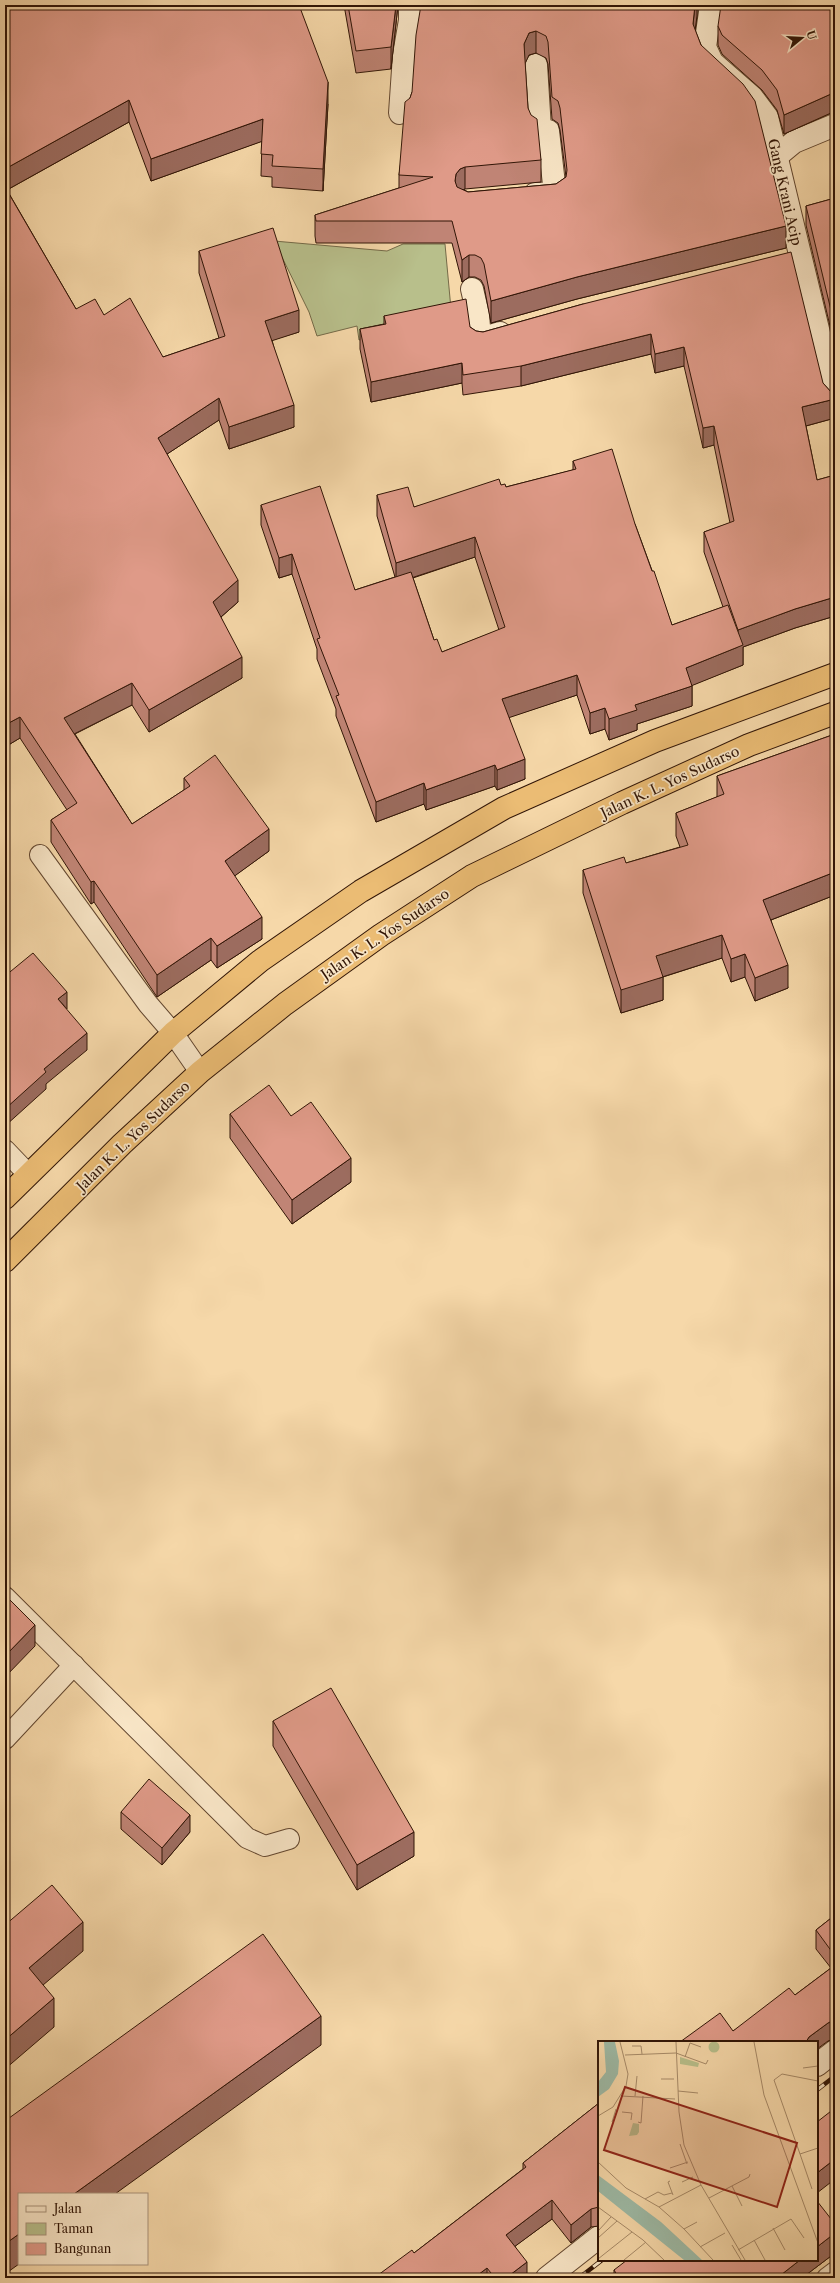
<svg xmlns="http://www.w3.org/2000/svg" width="840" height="2283" font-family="'Libre Caslon Text',serif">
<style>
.green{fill:#b8bf8b;stroke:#746a48}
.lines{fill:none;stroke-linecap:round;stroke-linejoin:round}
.service-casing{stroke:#62462f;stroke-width:22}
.minor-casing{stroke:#62462f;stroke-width:24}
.trunk-casing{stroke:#311506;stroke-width:24}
.service{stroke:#f9e6c7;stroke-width:20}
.minor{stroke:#f9e6c7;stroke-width:22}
.trunk{stroke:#ebbc74;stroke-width:22}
.rail-casing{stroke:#311506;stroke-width:4.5}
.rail{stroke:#f9e6c7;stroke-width:3;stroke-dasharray:9;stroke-linecap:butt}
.wall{fill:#c08475;stroke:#311506;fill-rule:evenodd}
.shaded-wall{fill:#9c6c5f;stroke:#311506}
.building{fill:#df9a88;stroke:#311506;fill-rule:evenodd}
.labels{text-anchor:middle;stroke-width:3.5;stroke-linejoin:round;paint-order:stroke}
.street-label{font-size:14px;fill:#311506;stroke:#f9e6c7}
.inset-road{fill:none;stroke:#a78a68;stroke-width:1}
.view{fill:#8f2418;fill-opacity:0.15;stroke:#8f2418;stroke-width:2}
.inset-edge{fill:none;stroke:#311506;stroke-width:2}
</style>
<rect width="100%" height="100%" fill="#f6d8a9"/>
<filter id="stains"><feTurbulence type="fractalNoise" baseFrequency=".005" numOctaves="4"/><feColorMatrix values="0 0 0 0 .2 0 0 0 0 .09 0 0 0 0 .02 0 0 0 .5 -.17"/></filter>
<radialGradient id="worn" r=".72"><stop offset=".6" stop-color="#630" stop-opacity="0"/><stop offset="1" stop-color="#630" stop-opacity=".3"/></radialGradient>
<path class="green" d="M274 241 387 251 403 244H445L452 320 359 340 357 326 317 336 309 312Z"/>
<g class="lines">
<g class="service-casing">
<g id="service">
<path d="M40 855 148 1004 173 1033 200 1072"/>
<path d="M5 1150 28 1174"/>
<path d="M5 1597 247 1838 265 1846 289 1839"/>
<path d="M5 1739 74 1665"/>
<path d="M827 2278 835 2272"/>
</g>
</g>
<g class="minor-casing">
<g id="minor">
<path d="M711 5 705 47 712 62 752 97 767 117 835 400"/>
<path d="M536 19 537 5"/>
<path d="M400 113 404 55 410 20V5"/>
<path d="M777 156 794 142 835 125"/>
<path d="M535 194 555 193 548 131 540 129 536 65"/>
<path d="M472 289 478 315 480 339 500 333"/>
<path d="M817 2065 835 2051"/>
<path d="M547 2278 599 2237"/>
</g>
</g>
<g class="trunk-casing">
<g id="trunk">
<path d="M5 1198 173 1033 260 961 361 891 504 808 655 741 835 674"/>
<path d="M5 1261 122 1144 200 1072 285 1004 381 935 472 876 622 803 749 745 835 713"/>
</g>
</g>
<use href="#service" class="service"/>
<use href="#minor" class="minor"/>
<use href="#trunk" class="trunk"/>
<g class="rail-casing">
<g id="rail">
<path d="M817 2090 835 2076"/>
<path d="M579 2278 602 2260"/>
</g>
</g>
<use href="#rail" class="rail"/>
</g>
<g class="wall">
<path d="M5 5 328 104 323 191 272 187V177L261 176 262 141 151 181 129 122 7 190 76 309 104 315 163 357 219 338 199 273V251L299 332 272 340 294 427 229 449 219 420 167 454 238 602 221 617 242 678 149 732 132 705 75 734 132 824 184 790V778L269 851 234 876 262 939 217 968 211 960 157 997 94 902 91 904 51 842V820L67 810 20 738 5 747Z"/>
<path d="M344 5H398L391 69 356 73Z"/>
<path d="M697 5V16L695 30 701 45 786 248 577 299 491 323 484 286 481 280 475 277H469L462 282 452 243H316L315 236V215L399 188V175L410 98 412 92 529 7 535 9ZM536 53 546 58 548 64 552 119 558 123 560 130 566 177 556 184 468 192 463 189H465L541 182V160L528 108 525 63 529 55Z"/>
<path d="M835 5V114L831 113 784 134 777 110 762 90 722 54 718 45V26Z"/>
<path d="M835 198V347L806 225V206Z"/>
<path d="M583 304 823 383 831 392H835V418L806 426 817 480 835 475V616L795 628 743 647V665L692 685V706L637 724V730L609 740 605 729 590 734 577 695 509 717 525 779 497 790 495 786 426 810 424 804 376 822 336 716V709L317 659V649L292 574 279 578 261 525V505L355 590 395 577 377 516V495L414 507 501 485 506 487 573 470V461L635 524 672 625 723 607 704 552V532L730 523 714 445 703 448 684 366 655 373 651 354 521 386 463 395 462 383 371 402 360 349V329L384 324V316L470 327 476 331 483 332ZM475 557 499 630 442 652 434 640 413 578Z"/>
<path d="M835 734V895L771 920 788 988 755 1001 745 977 731 982 722 958 663 977V1000L621 1013 583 893V870L626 863 680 847 676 836V813L717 797V776Z"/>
<path d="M230 1114 291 1116 351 1182 292 1224 230 1138Z"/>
<path d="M273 1721 414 1856 357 1890 273 1746Z"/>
<path d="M121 1812 190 1832 162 1865 121 1829Z"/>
<path d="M835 1915V2039H834L828 2041 733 2031 795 1995 831 1968 816 1949V1930Z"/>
<path d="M599 2103V2226L591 2227 571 2243 552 2219 515 2246 527 2278H374L414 2253 523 2169V2163Z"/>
<path d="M835 2224V2253L802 2278H614V2270Z"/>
</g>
<g class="shaded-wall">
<path d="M396 5H398L391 69V47Z"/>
<path d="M695 5H697V16L693 46V24Z"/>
<path d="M536 31V53L529 55 524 66V44L529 33Z"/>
<path d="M328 82V104L323 191V169Z"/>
<path d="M831 94V113L784 134V115Z"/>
<path d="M129 100V122L5 191V169Z"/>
<path d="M263 119V141L151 181V159Z"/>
<path d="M465 167V189L460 191 456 196 455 181 456 174 460 169Z"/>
<path d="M786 226V248L577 299 491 323V301L577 277Z"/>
<path d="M469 255V277L462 282V260Z"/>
<path d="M299 310V332L265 343V321Z"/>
<path d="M651 334V354L521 386V366Z"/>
<path d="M684 347V366L655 373V354Z"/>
<path d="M462 363V383L371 402V382Z"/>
<path d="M219 398V420L158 460V438Z"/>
<path d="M835 399V418L802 427V407Z"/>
<path d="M294 405V427L229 449V427Z"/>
<path d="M714 426V445L703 448V428Z"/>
<path d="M475 537V557L396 583V563Z"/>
<path d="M292 554V574L279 578V558Z"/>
<path d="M238 580V602L213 624V602Z"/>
<path d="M835 597V616L795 628 743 647V665L686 688V668L738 647V630L795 609Z"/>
<path d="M242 657V678L149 732V710Z"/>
<path d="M577 675V695L502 720V699Z"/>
<path d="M132 683V705L64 739V718Z"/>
<path d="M692 686V706L637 724V730L609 740V719L635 705Z"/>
<path d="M605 708V729L590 734V713Z"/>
<path d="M20 717V738L5 747V725Z"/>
<path d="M525 759V779L497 790V770Z"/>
<path d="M495 765V786L426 810V790Z"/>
<path d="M424 783V804L376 822V802Z"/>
<path d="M269 829V851L225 883V861Z"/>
<path d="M835 872V895L763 923V900Z"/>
<path d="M94 881V902L91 904V882Z"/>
<path d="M262 917V939L217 968V946Z"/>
<path d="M722 935V958L659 978 663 977V1000L621 1013V990L656 956Z"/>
<path d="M211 938V960L157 997V975Z"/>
<path d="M745 954V977L731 982V959Z"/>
<path d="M788 965V988L755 1001V978Z"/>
<path d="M67 992V1009L58 999Z"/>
<path d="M87 1033V1050L46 1084V1089L5 1126V1109L44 1069Z"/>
<path d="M351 1158V1182L292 1224V1200Z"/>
<path d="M35 1625V1646L5 1677V1656Z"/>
<path d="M190 1815V1832L162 1865V1848Z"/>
<path d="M414 1832V1856L357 1890V1865Z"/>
<path d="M83 1922V1951L29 1997V1968Z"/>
<path d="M54 1998V2027L5 2069V2040Z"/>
<path d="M321 2016V2045L115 2194H74Z"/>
<path d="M834 2020V2039L828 2041 817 2049V2042H806L809 2037 828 2023Z"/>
<path d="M835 2159V2179L817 2193V2173Z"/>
<path d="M552 2200V2219L506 2253V2235Z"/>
<path d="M591 2209V2227L571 2243V2225Z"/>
<path d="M835 2233V2253L802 2278H777L800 2260H817V2247Z"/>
<path d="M19 2234V2264L5 2274V2244Z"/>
<path d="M527 2262V2278H506Z"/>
<path d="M487 2268V2278H474Z"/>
</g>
<g class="building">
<path d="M5 5H299L328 82 323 169 272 166 273 155 261 154 263 119 151 159 129 100 5 169Z"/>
<path d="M348 5H396L391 47 356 51Z"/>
<path d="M421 5H528L529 7 535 9 541 8 545 5H695L693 24 701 45 743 84 755 101 786 226 577 277 491 301 484 264 481 258 475 255H469L462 260 452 221H316L315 215 433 177 399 175 405 102 410 98 412 92 416 35ZM536 31 546 36 548 42 552 97 558 101 560 108 567 170 566 177 556 184 468 192 457 187 455 181 456 174 460 169 465 167 541 160 537 119 531 115 528 108 524 44 529 33Z"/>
<path d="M721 5H835V94H831L784 115 777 90 762 70 722 35 718 26Z"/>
<path d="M5 187 76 309 95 299 104 315 130 298 163 357 225 336 199 251 273 228 299 310 265 321 294 405 229 427 219 398 158 438 238 580 213 602 242 657 149 710 132 683 64 718 132 824 190 786 184 778 215 755 269 829 225 861 262 917 217 946 211 938 157 975 94 881 91 882 51 820 77 803 20 717 5 725Z"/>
<path d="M835 198V327L806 206Z"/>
<path d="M791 252 823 383 831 392H835V399L802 407 817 480 835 475V597L795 609 738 630 704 532 734 521 714 426 703 428 684 347 655 354 651 334 521 366 463 375 462 363 371 382 360 329 386 324 384 316 466 299 470 327 476 331 483 332 583 304Z"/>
<path d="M612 449 635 524 652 571H654L672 625 728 605 743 645 686 668 692 686 635 705 637 710 609 719 605 708 590 713 577 675 502 699 525 759 497 770 495 765 426 790 424 783 376 802 336 696 339 695 317 639 320 638 292 554 279 558 261 505 320 486 355 590 411 572 434 640 437 639 442 652 505 627 475 537 396 563 377 495 408 487 414 507 499 479 501 485 505 484 506 487 576 469 573 461Z"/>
<path d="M835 734V872L763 900 788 965 755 978 745 954 731 959 722 935 656 956 663 977 621 990 583 870 624 857 626 863 688 845 676 813 724 794 717 776Z"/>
<path d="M33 953 67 992 58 999 87 1033 44 1069 46 1072 5 1109V976Z"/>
<path d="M269 1085 291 1116 311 1102 351 1158 292 1200 230 1114Z"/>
<path d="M5 1595 35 1625 5 1656Z"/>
<path d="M331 1688 414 1832 357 1865 273 1721Z"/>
<path d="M149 1779 190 1815 162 1848 121 1812Z"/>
<path d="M52 1885 83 1922 29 1968 54 1998 5 2040V1925Z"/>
<path d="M835 1915V1956L816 1930Z"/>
<path d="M263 1934 321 2016 74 2194H19V2234L5 2244V2121Z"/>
<path d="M835 1965V2020H834L828 2023 809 2037 806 2042H680L720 2013 733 2031 789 1988 795 1995Z"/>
<path d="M599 2103V2207L591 2209 571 2225 552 2200 506 2235 527 2262 506 2278H495L487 2268 474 2278H374L412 2250 414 2253 526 2167 523 2163Z"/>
<path d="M835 2108V2159L817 2173V2122Z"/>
<path d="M817 2201 835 2224V2233L817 2247Z"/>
<path d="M627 2260H800L777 2278H706V2277L705 2278H619L614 2270Z"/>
</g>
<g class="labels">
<g class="street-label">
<text transform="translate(785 192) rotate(77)" y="5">Gang Krani Acip</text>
<text transform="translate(670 782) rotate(-25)" y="5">Jalan K. L. Yos Sudarso</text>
<text transform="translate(385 934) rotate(-34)" y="5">Jalan K. L. Yos Sudarso</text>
<text transform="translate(133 1136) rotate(-44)" y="5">Jalan K. L. Yos Sudarso</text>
</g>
</g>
<g transform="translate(598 2041)">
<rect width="220" height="220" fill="#f6d8a9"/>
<path d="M110.5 6a5.5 5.5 0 1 1 11 0a5.5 5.5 0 1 1-11 0ZM82 16 101 22 100 26 82 23ZM35 82 41 83V91L39 94 31 95Z" fill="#b8bf8b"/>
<path d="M6 1H17L21 20 20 33 11 48 0 56V41L8 31ZM0 134 63 181 104 219H86L0 150Z" fill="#9dbaa6"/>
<path class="inset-road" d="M78 1 81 71 86 104 103 144 147 219M156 1 166 54 220 202M34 5H43L44 13M27 14 78 12 108 23 110 19M87 16 92 2 103 6M205 27 220 25M63 38H76M80 50 100 52M23 55 77 58M37 55 39 35M24 71 34 72 33 79M0 75 15 66 28 45 30 33 22 1M14 81 18 68M40 81 43 82 45 55M82 103 89 123M202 113 176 39 184 33 220 40M0 121 28 147 61 166 86 188 115 219M72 127 90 121M72 140 70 141 75 154M84 141 95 136M134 145 144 165M214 148 202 113 220 107M111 157 151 136 152 133M47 158 60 151 66 154 74 152M0 166 45 199 66 219M61 166 103 144M175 187 187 209M86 188 99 181M0 190 13 176M0 197 19 180M156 199 167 219M134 204 143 219M102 206 127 192M140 209 193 178 206 197M0 218 34 191M26 219 48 201"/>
<path class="view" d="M27 46 199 102 179 166 6 109Z"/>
<rect width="220" height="220" class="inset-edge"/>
</g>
<rect width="840" height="2283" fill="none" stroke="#f6d8a9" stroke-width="20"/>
<rect x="6" y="6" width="828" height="2271" fill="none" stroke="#311506" stroke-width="2"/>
<rect x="10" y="10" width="820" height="2263" fill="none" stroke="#311506"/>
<rect x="18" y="2193" width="130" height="72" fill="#f9e6c7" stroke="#a9927a"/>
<rect x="26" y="2206" width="20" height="6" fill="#f9e6c7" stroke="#a9927a"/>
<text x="54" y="2213" font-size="12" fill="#311506">Jalan</text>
<rect x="26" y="2223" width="20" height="12" fill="#b8bf8b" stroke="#a9927a"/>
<text x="54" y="2233" font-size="12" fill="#311506">Taman</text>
<rect x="26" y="2243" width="20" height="12" fill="#df9a88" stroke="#a9927a"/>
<text x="54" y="2253" font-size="12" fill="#311506">Bangunan</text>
<g transform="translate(802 38) rotate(72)" stroke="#f9e6c7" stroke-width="3" paint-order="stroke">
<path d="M0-3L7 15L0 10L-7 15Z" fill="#311506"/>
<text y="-6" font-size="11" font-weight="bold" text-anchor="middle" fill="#311506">U</text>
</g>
<rect width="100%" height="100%" filter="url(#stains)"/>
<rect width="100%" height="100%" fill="url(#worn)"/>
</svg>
